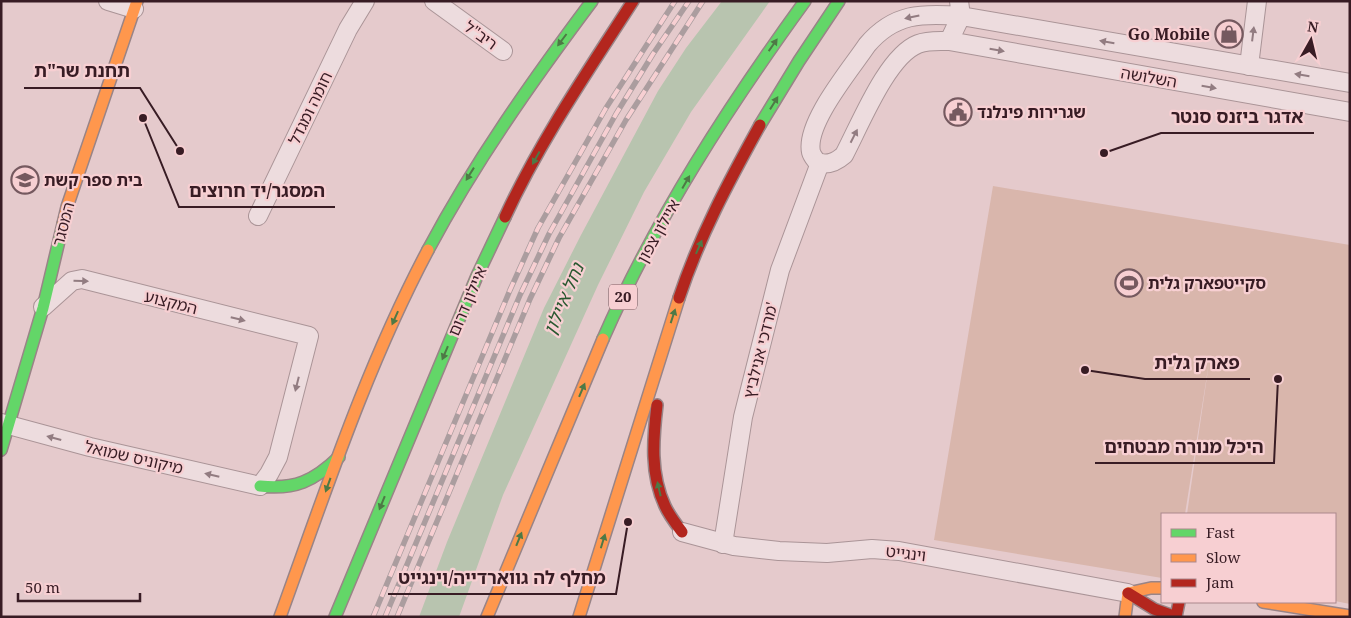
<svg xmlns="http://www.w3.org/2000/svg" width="1351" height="618" font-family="'Noto Serif','Noto Sans Hebrew',serif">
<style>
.green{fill:#d9b6ac}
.water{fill:#b8c4af}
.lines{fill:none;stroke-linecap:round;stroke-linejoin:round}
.street-casing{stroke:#aa9497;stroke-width:20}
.fast-casing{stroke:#998487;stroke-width:14}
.slow-casing{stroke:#998487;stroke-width:14}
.jam-casing{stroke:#998487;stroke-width:14}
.street{stroke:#eddcde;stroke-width:18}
.fast{stroke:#63d668;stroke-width:11}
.slow{stroke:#ff974d;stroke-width:11}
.jam{stroke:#b3261e;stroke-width:11}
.rail-casing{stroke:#ab9d9f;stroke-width:5.5}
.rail{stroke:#f7cfd2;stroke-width:4;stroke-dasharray:11;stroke-linecap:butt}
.oneway{fill:#927c81}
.oneway2{fill:#4e7946}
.labels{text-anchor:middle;stroke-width:4.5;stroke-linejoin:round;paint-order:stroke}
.shield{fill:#f7cfd2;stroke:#715258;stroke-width:1}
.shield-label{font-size:15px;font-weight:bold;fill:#381c24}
.poi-label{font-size:16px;font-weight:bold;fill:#381c24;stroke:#f7cfd2;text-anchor:start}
.street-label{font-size:16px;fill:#381c24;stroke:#f7cfd2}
.water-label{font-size:18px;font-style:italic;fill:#2a5931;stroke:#f7cfd2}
.leader{fill:none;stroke:#381c24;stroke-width:2}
.callout-dot{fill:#381c24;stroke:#f7cfd2;stroke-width:2}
.callout-label{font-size:18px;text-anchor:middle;font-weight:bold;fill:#381c24;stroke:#f7cfd2;stroke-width:4.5;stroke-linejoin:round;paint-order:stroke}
</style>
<rect width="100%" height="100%" fill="#e5cacc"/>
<path class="green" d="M993 186 1350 245V604L1335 601V514H1187L1210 356 1185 514H1162V578L934 540Z"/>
<path class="water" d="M722 1H770L691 112 644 192 598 285 503 495 459 617H419L447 542 544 308 581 235 658 91 686 48Z"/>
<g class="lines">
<g class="street-casing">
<g id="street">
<path d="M108 1 134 9"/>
<path d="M434 1 503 51"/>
<path d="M959 1 961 16 949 41C938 41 928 40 918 44 887 56 860 125 844 155 836 162 828 166 817 162 815 159 812 156 811 152 805 123 851 69 867 45 894 13 922 13 961 16L1350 83"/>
<path d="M949 41 1350 112"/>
<path d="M1249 66 1257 1"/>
<path d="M258 216 348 29 365 1"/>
<path d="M1 423 90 447 260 486 269 474 278 457 309 336 82 279 72 281 43 307"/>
<path d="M682 532 734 546 779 551 827 553 872 549 899 551 1128 593"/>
<path d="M723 544 743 417 780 270 820 163"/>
</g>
</g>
<g class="fast-casing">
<g id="fast">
<path d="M760 125 799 61 839 1"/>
<path d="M428 250C475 162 532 81 592 1"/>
<path d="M603 339C656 218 728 107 805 1"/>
<path d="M1 450 43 308 63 224"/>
<path d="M260 486C295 490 314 481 339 457"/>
<path d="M335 617 477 276 505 217"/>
</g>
</g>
<g class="slow-casing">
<g id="slow">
<path d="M63 224 67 207 137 1"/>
<path d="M1128 593 1151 588H1162"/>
<path d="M1263 602 1350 616"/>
<path d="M280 617C325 493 366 367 428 250"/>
<path d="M487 617 603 339"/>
<path d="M579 617 679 298"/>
<path d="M1125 617 1128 593"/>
</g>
</g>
<g class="jam-casing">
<g id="jam">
<path d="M505 217C540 141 588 71 633 1"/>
<path d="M679 298C699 237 729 181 760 125"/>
<path d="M657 405C653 439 650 474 665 506 669 515 676 524 682 532"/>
<path d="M1128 593 1154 609 1176 617 1179 602"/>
</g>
</g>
<use href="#street" class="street"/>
<use href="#fast" class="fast"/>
<use href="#slow" class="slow"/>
<use href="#jam" class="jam"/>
<g class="rail-casing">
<g id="rail">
<path d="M373 617 510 290 538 228 606 108 675 1"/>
<path d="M385 617 520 295 549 234 616 114 653 54 689 1"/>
<path d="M397 617 530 299 559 238 626 120 703 1"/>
</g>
</g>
<use href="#rail" class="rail"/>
</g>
<defs><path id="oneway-solid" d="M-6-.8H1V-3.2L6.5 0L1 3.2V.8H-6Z" transform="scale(1.25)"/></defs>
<g class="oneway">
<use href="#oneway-solid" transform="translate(912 17) rotate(168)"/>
<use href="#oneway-solid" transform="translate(1253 34) rotate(-83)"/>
<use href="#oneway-solid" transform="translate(1107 42) rotate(-170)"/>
<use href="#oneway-solid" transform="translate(997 50) rotate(10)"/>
<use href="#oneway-solid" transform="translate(1302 75) rotate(-171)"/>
<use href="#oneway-solid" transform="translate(1209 87) rotate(10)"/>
<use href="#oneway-solid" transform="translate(854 136) rotate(-63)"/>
<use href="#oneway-solid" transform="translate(81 281) rotate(2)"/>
<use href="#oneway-solid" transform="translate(238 319) rotate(14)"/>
<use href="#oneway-solid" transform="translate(297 384) rotate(104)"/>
<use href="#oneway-solid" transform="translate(54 438) rotate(-165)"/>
<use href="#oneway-solid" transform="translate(212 475) rotate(-167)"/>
</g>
<g class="oneway2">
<use href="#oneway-solid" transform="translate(562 40) rotate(127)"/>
<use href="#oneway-solid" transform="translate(773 45) rotate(-55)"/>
<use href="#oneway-solid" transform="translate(774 103) rotate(-58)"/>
<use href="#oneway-solid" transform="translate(536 158) rotate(119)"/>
<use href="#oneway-solid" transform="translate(470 174) rotate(122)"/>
<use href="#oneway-solid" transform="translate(686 182) rotate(-60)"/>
<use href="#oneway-solid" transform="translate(699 247) rotate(-66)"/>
<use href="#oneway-solid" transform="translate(673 316) rotate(-72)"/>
<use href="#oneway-solid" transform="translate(395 318) rotate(114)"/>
<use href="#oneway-solid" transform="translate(445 353) rotate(113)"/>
<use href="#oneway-solid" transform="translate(582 390) rotate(-67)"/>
<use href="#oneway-solid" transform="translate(328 485) rotate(110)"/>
<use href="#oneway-solid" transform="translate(659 489) rotate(-103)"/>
<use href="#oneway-solid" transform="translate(382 503) rotate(112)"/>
<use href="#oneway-solid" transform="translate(519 539) rotate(-68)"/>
<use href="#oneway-solid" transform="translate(603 541) rotate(-73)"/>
</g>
<defs>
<g id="shop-ring" transform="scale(1.4375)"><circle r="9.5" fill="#f7cfd2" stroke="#75595f" stroke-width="1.5"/><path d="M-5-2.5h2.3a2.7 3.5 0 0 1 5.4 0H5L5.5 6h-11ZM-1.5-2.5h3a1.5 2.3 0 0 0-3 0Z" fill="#75595f"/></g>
<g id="civic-ring" transform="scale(1.4375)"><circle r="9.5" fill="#f7cfd2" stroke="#75595f" stroke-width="1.5"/><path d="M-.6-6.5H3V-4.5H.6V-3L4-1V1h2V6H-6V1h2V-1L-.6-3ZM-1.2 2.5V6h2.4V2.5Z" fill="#75595f"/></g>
<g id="school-ring" transform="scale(1.4375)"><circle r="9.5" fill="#f7cfd2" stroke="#75595f" stroke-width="1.5"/><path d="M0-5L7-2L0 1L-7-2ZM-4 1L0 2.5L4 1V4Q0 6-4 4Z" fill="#75595f"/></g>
<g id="stadium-ring" transform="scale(1.4375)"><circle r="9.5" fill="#f7cfd2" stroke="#75595f" stroke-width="1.5"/><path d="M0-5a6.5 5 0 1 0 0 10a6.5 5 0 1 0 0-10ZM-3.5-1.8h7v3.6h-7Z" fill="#75595f"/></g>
</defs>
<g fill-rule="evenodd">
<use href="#shop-ring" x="1229" y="34"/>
<use href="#civic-ring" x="958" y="112"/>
<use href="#school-ring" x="25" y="180"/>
<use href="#stadium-ring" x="1129" y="283"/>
</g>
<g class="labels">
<rect class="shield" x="609" y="284.5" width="28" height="25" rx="4"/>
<g class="shield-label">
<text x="623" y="302">20</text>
</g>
<g class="poi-label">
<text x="1210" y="40" text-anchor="end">Go Mobile</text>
<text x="977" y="118">שגרירות פינלנד</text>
<text x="44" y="186">בית ספר קשת</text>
<text x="1148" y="289">סקייטפארק גלית</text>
</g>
<g class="street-label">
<text transform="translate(481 35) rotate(36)" y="6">ריב"ל</text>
<text transform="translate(1149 77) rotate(10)" y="6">השלושה</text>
<text transform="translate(310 108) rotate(-64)" y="6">חומה ומגדל</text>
<text transform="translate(63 224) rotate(-75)" y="6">המסגר</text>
<text transform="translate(658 231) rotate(-61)" y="6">איילון צפון</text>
<text transform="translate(467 301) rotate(-67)" y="6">איילון דרום</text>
<text transform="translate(171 302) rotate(14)" y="6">המקצוע</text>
<text transform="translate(760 350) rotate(-76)" y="6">מרדכי אנילביץ'</text>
<text transform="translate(134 457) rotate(13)" y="6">מיקוניס שמואל</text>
<text transform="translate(906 553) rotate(7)" y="6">וינגייט</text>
</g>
<g class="water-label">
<text transform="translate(564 299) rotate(-67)" y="6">נחל איילון</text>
</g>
</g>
<path class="leader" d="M180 151L140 88H24M1104 153L1161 133H1314M143 118L179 207H335M1085 370L1145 379H1250M1278 379L1274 463H1095M628 522L616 594H388"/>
<g class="callout-dot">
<circle cx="180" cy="151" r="5"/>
<circle cx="1104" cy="153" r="5"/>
<circle cx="143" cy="118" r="5"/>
<circle cx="1085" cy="370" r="5"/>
<circle cx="1278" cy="379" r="5"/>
<circle cx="628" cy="522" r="5"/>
</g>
<g class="callout-label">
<text x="82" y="77">תחנת שר"ת</text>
<text x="1237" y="123">אדגר ביזנס סנטר</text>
<text x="257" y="197">המסגר/יד חרוצים</text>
<text x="1197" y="369">פארק גלית</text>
<text x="1184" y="453">היכל מנורה מבטחים</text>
<text x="502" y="584">מחלף לה גווארדייה/וינגייט</text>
</g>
<rect width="1351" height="618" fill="none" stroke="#381c24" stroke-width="5"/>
<rect x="1161" y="513" width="175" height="90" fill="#f7cfd2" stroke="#ab878c"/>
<rect x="1171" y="529" width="25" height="8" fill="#63d668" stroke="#ab878c"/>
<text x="1206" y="538" font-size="15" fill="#381c24">Fast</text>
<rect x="1171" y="554" width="25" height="8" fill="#ff974d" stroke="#ab878c"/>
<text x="1206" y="563" font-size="15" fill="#381c24">Slow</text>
<rect x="1171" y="579" width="25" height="8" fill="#b3261e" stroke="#ab878c"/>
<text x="1206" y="588" font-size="15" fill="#381c24">Jam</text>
<g transform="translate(1311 40) rotate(8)" stroke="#f7cfd2" stroke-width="4" paint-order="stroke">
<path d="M0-4L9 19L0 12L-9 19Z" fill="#381c24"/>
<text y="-8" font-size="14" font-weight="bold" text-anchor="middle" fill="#381c24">N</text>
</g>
<path d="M18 593v8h122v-8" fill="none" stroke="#381c24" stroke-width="2.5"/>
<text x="25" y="593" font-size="15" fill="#381c24" stroke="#f7cfd2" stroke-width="4" paint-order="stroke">50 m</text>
</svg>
